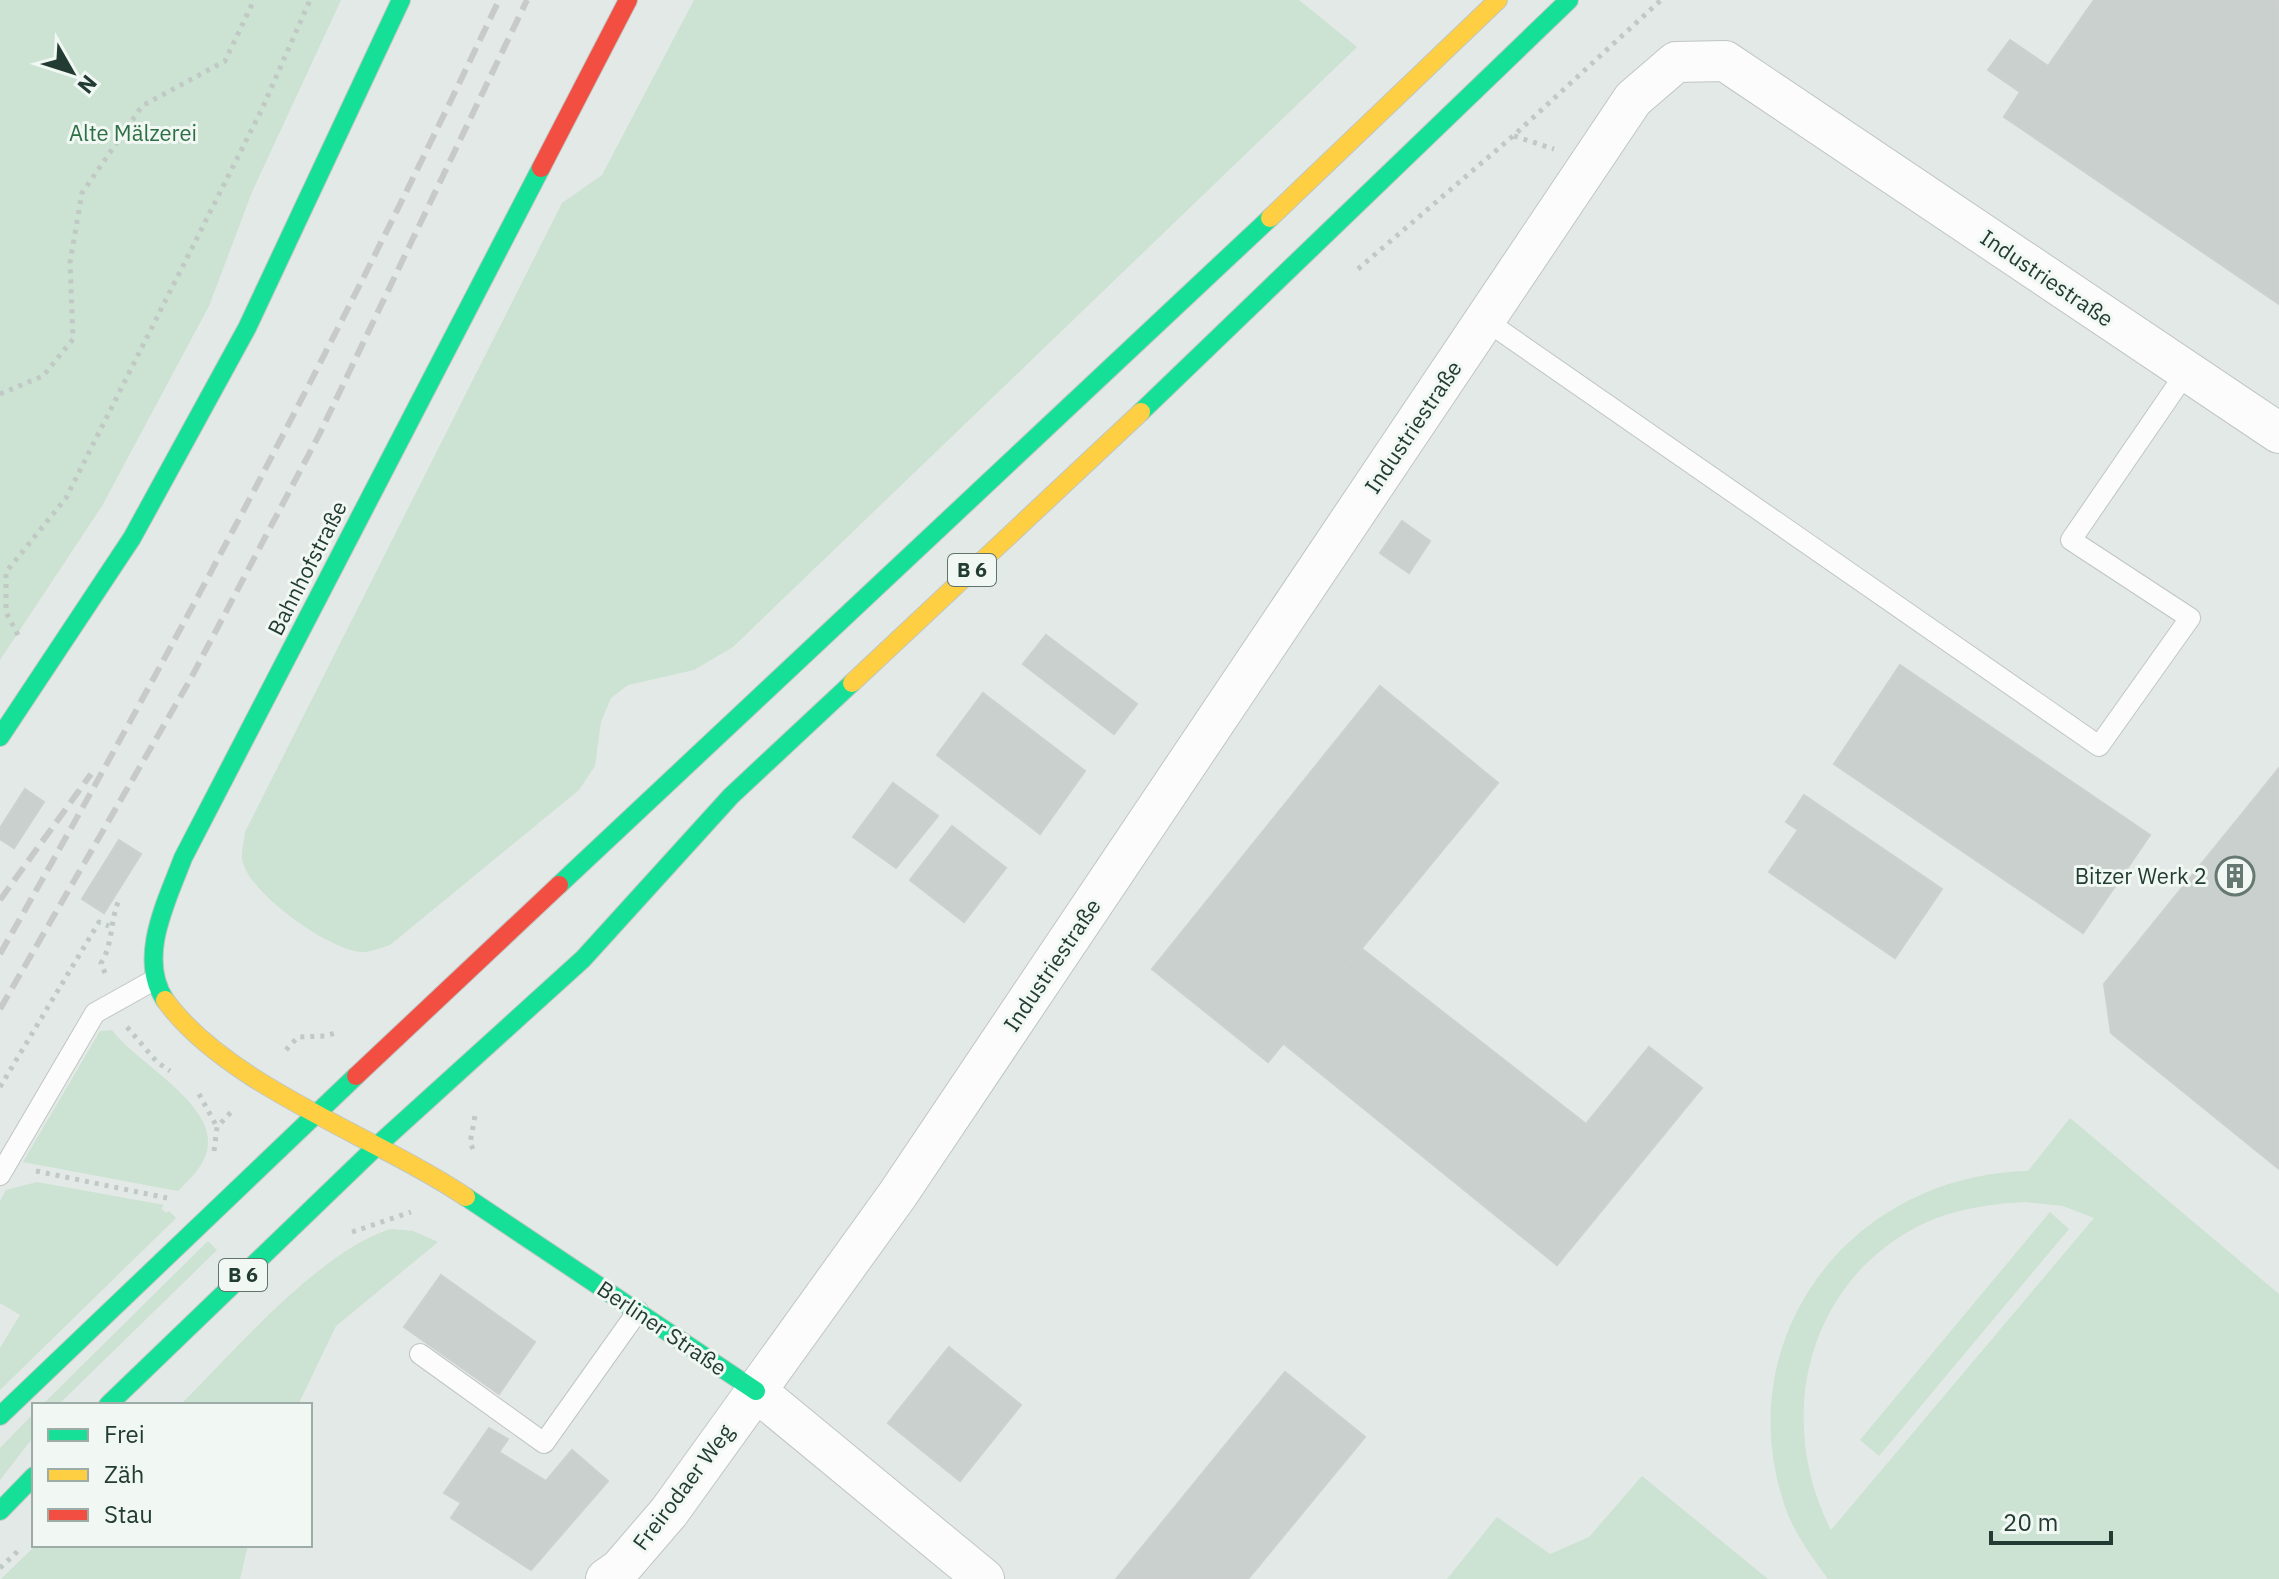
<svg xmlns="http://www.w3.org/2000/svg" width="2279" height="1579" font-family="'IBM Plex Sans',sans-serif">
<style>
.green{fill:#cce2d2;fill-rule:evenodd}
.building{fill:#cad0cd;stroke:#ccd1cf;stroke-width:2}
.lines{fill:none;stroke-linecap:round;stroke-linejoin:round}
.lane-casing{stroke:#c0c6c3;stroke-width:22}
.street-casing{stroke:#c0c6c3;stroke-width:42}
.fast-casing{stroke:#bfc6c3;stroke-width:20}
.slow-casing{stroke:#bfc6c3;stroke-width:20}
.jam-casing{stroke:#bfc6c3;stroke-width:20}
.path{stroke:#c0c9c5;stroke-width:5;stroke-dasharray:4 6;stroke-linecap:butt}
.lane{stroke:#fbfcfb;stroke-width:20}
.street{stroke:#fbfcfb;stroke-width:40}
.fast{stroke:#16e098;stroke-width:18}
.slow{stroke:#ffcf43;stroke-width:18}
.jam{stroke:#f24e42;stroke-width:18}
.rail{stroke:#c7cac9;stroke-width:6;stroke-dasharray:16 8;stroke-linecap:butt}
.labels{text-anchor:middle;stroke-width:6;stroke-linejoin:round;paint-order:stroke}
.shield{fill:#f1f8f4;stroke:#60746d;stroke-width:2}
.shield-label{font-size:20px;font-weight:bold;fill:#223b33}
.park-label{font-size:22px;fill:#2d7045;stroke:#f1f8f4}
.street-label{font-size:22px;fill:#223b33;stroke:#f1f8f4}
.poi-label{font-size:22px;fill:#223b33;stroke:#f1f8f4;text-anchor:end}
</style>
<rect width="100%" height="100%" fill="#e3e9e6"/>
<g class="green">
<path d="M0 0H341L252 192 209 306 102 506 0 660Z"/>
<path d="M694 0H1299L1357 47 733 647 694 670 628 685 611 698 601 722 595 766 579 790 390 945C380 948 369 953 360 952 328 949 252 895 243 863 240 855 244 842 245 832L562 203 602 175Z"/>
<path d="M112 1030C137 1064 219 1105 207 1151 203 1167 189 1180 178 1191L23 1162 100 1031Z"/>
<path d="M2070 1118 2279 1294V1579H1828C1813 1558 1796 1536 1787 1512 1724 1340 1850 1175 2028 1171ZM2025 1202 2063 1206 2094 1218 1831 1530C1776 1423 1804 1289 1913 1229 1947 1210 1987 1204 2025 1202Z"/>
<path d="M37 1182 164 1205 161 1208 166 1213 169 1211 176 1218 0 1390V1348L20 1315 0 1303V1201L6 1190Z"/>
<path d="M2050 1212 2069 1229 1879 1456 1860 1440Z"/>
<path d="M390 1229 413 1231 438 1242 336 1326 298 1405H180C237 1349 316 1254 390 1229Z"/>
<path d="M208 1241 217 1250 58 1405H42Z"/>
<path d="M34 1413V1436L0 1480V1448Z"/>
<path d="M1642 1476 1768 1579H1447L1497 1517 1550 1554 1589 1537Z"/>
<path d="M36 1545H248L240 1579H1Z"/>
</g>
<g class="building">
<path d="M2094 0H2279V304L2004 117 2020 92 1988 70 2010 40 2048 66Z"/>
<path d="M1402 521 1430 541 1409 573 1380 553Z"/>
<path d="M1046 635 1137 704 1114 734 1023 664Z"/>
<path d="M1900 665 2150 835 2083 933 1834 764Z"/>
<path d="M1380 686 1498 783 1268 1062 1152 969Z"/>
<path d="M983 693 1085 771 1040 834 937 755Z"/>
<path d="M2279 768V1169L2111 1033 2104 984Z"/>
<path d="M893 783 938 816 896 868 853 837Z"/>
<path d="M25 789 44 802 14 848 0 839V828Z"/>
<path d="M1804 795 1942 889 1895 958 1769 872 1798 830 1786 822Z"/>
<path d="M952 826 1006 868 964 922 910 880Z"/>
<path d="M119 840 141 854 104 913 82 899Z"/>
<path d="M1361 948 1586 1124 1649 1047 1702 1088 1557 1265 1283 1043Z"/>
<path d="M441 1275 535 1342 499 1394 404 1327Z"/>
<path d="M949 1347 1021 1405 960 1481 888 1423Z"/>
<path d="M1285 1372 1365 1437 1248 1579H1116Z"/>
<path d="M489 1428 508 1439 499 1452 546 1481 572 1450 608 1481 531 1570 451 1518 461 1503 444 1493Z"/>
</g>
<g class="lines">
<g class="lane-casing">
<g id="lane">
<path d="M1485 320 2099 746 2190 618 2071 540 2187 371"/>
<path d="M0 1175 95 1013 154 980"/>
<path d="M420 1354 544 1443 638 1311"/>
</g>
</g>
<g class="street-casing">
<g id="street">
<path d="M756 1391 984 1579"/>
<path d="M606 1579 620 1569 669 1512 898 1194 1633 99 1676 62 1725 61 2279 433"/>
</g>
</g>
<g class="fast-casing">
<g id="fast">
<path d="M1141 412 1569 0"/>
<path d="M0 737 132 538 247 328 401 0"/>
<path d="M559 885 1270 218"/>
<path d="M165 1000C137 957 167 901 183 858L541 168"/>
<path d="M466 1197 756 1391"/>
<path d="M108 1405 379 1144 583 959 731 796 852 683"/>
<path d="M0 1416 356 1076"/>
<path d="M0 1511 34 1476"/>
</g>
</g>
<g class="slow-casing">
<g id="slow">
<path d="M1270 218 1498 0"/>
<path d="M852 683 1141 412"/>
<path d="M165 1000C227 1086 377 1137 466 1197"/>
</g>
</g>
<g class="jam-casing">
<g id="jam">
<path d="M541 168 628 0"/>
<path d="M356 1076 559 885"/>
</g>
</g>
<g class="path">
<path d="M1514 136 1554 149"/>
<path d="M1358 269 1513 136 1661 0"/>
<path d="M0 394 43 376 73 339 70 262 82 193 142 106 225 61 254 0"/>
<path d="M18 635 6 612V572L66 498 261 111 310 0"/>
<path d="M105 973 101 963C113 945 110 920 119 900"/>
<path d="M127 1027 157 1062 170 1071"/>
<path d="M286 1050 298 1037 326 1036 338 1032"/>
<path d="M0 1087 99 922 109 926"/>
<path d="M199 1094 217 1127"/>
<path d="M473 1149 470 1143 475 1116"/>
<path d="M214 1151 217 1127 232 1111"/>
<path d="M36 1171 167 1198"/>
<path d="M352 1232 411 1212"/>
<path d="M0 1568 19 1550"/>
</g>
<use href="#lane" class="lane"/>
<use href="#street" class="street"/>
<use href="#fast" class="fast"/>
<use href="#slow" class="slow"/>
<use href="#jam" class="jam"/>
<g class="rail">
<path d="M0 900 91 774"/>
<path d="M0 954C178 642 345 325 499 0"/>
<path d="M0 1009 190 680 320 433 527 0"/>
</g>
</g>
<defs>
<g id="building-ring" transform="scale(2)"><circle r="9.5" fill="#f1f8f4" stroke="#667872" stroke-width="1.5"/><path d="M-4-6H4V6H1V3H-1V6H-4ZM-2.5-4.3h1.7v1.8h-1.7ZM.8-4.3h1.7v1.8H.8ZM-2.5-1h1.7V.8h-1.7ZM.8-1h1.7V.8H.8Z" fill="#667872"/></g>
</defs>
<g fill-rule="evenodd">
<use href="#building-ring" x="2235" y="876"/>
</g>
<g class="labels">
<g class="shield">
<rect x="948" y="554" width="48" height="32" rx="6"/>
<rect x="219" y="1259" width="48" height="32" rx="6"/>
</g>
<g class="shield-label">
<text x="972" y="577">B 6</text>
<text x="243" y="1282">B 6</text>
</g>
<g class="park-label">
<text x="133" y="141">Alte Mälzerei</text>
</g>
<g class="street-label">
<text transform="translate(2047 278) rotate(34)" y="8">Industriestraße</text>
<text transform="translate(1413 427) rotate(-56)" y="8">Industriestraße</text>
<text transform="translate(307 568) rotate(-63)" y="8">Bahnhofstraße</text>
<text transform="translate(1052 965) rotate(-56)" y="8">Industriestraße</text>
<text transform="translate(662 1328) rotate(34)" y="8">Berliner Straße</text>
<text transform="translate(683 1487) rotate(-53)" y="8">Freirodaer Weg</text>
</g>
<g class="poi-label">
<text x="2207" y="884">Bitzer Werk 2</text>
</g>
</g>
<rect x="32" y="1403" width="280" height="144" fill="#f1f8f4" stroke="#9eaca7" stroke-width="2"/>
<rect x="48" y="1429" width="40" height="12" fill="#16e098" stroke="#9eaca7" stroke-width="2"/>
<text x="104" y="1443" font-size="24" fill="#223b33">Frei</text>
<rect x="48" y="1469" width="40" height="12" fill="#ffcf43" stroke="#9eaca7" stroke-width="2"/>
<text x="104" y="1483" font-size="24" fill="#223b33">Zäh</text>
<rect x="48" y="1509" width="40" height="12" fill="#f24e42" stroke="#9eaca7" stroke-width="2"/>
<text x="104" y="1523" font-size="24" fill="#223b33">Stau</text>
<g transform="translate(72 72) rotate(129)" stroke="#f1f8f4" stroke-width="6" paint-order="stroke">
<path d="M0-6L14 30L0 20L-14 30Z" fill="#223b33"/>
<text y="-12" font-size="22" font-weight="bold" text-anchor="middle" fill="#223b33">N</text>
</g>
<path d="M1991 1531v12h120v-12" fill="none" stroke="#223b33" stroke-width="4"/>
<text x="2003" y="1531" font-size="24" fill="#223b33" stroke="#f1f8f4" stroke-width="6" paint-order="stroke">20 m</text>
</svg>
